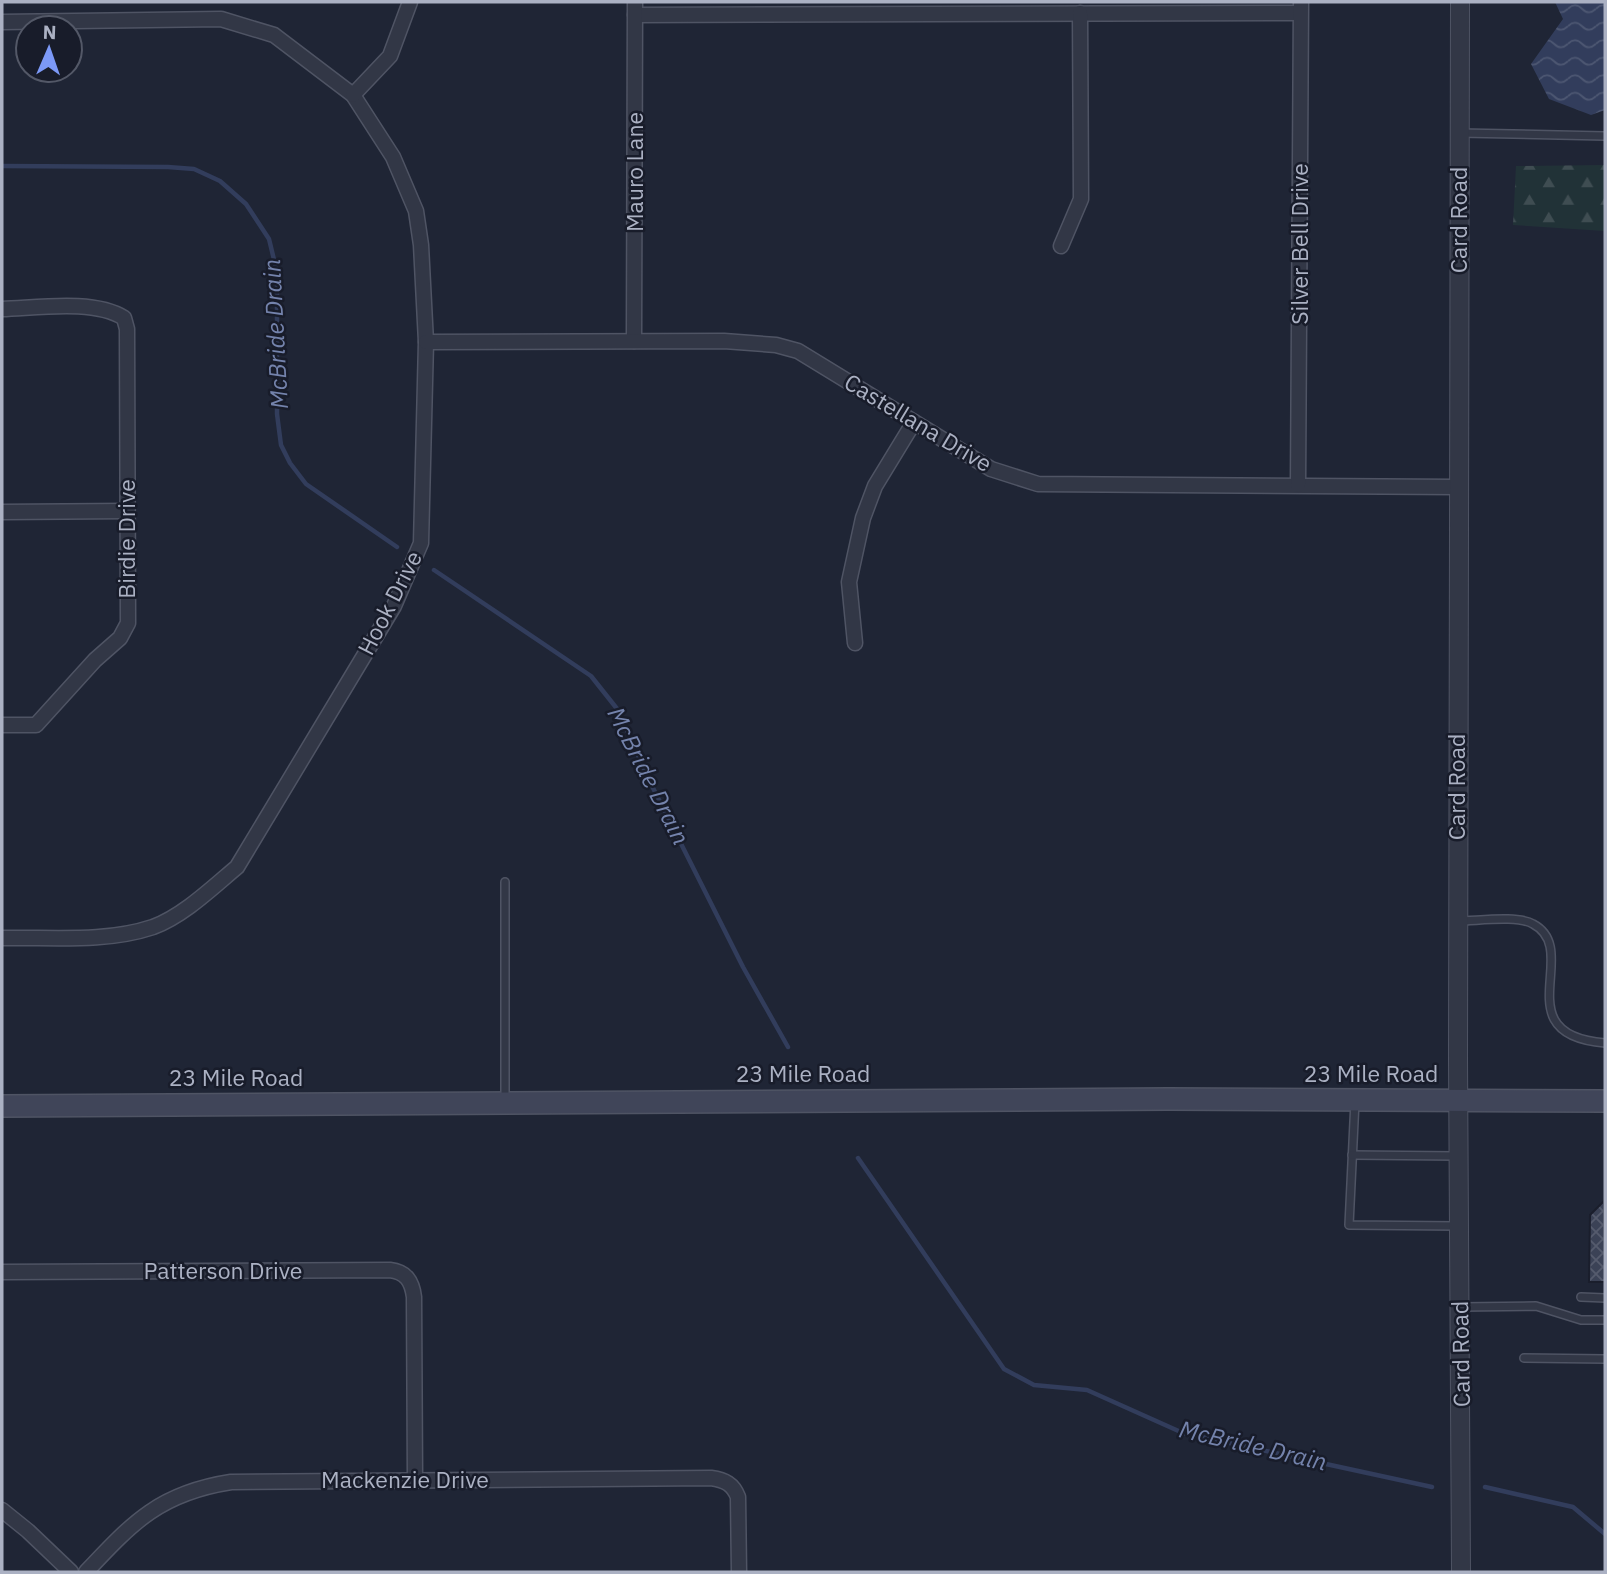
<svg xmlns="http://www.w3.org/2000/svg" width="1607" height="1574" font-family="'IBM Plex Sans',sans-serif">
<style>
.forest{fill:url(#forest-firs)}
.water{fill:url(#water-waves)}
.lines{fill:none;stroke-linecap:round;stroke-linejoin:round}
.stream{stroke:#323d5c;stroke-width:4.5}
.building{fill:url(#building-cross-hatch);stroke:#1a1e2c;stroke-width:2}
.service-casing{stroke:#4f5464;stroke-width:10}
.minor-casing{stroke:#4f5464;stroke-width:17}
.tertiary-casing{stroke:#4f5464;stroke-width:20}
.secondary-casing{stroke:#4f5464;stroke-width:24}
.service{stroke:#323746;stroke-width:7}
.minor{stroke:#323746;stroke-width:14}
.tertiary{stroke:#323746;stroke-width:18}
.secondary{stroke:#404559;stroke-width:21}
.labels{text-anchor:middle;stroke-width:5;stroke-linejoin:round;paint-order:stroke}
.street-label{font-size:23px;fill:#abb1c3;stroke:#181c2a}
.water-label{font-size:24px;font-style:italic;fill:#7483ac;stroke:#181c2a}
</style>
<defs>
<pattern id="forest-firs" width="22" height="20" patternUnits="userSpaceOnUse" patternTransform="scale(1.75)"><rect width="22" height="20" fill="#213237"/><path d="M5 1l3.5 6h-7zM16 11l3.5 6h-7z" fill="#3f4d52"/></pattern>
<pattern id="water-waves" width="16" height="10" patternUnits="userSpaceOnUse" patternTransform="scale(1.75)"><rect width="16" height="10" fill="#323d5c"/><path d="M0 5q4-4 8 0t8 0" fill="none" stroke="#4d5772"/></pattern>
<pattern id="building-cross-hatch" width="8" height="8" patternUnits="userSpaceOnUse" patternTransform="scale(1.75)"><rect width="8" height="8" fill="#3b4256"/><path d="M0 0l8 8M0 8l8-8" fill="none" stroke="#555b6d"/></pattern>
</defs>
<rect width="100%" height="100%" fill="#1f2535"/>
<path class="forest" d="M1605 165V231L1513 225 1516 166Z"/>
<path class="water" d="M1555 2H1605V110L1591 115 1549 99 1531 64 1563 19Z"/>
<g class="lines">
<g class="stream">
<path d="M2 166 168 167 194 169 220 181 246 204 269 239 277 272V414L281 445 290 463 306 484 397 547"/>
<path d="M434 570 591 676 618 710 649 780 743 967 788 1047"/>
<path d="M858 1158 1004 1369 1034 1385 1087 1390 1183 1433 1432 1487"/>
<path d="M1485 1487 1573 1507 1605 1534"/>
</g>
</g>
<path class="building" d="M1604 1201 1605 1282H1589L1590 1215Z"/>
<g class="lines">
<g class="service-casing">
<g id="service">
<path d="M1460 133 1605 136"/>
<path d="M505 882V1102"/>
<path d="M1458 921C1477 921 1518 915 1533 924 1583 950 1503 1035 1605 1043"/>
<path d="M1355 1101 1349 1225 1457 1226"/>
<path d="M1352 1155 1456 1156"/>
<path d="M1581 1297 1605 1298"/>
<path d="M1461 1307 1536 1306 1581 1320H1605"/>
<path d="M1524 1358 1605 1359"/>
</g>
</g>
<g class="minor-casing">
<g id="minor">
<path d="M635 15 1300 13"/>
<path d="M2 22 221 19 274 35 353 95 393 157 416 211 421 245 426 342 421 543 394 606 237 867C212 888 183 916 153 927 105 943 51 937 2 938"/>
<path d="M353 95 390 56 410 2"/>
<path d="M1061 246 1081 199 1080 13"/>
<path d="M2 309C37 308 94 299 124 318L127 329 128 623 120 638 95 660 36 725H2"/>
<path d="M634 341 635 2"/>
<path d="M426 342 724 341 776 345 798 351 991 469 1038 484 1457 487"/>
<path d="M1298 485 1301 2"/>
<path d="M2 512 127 511"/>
<path d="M855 643 849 582 863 518 875 486 914 422"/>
<path d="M2 1272 390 1270C406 1272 412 1281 414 1297L415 1480"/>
<path d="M2 1510 28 1531 71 1572"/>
<path d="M86 1572C133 1522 160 1493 231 1482L711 1478C725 1480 733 1484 738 1497L739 1572"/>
</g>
</g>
<g class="tertiary-casing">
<path id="tertiary" d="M1460 2 1458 1059 1461 1572"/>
</g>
<g class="secondary-casing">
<path id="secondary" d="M2 1106 1168 1099 1605 1101"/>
</g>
<use href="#service" class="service"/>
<use href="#minor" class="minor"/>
<use href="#tertiary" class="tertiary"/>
<use href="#secondary" class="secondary"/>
</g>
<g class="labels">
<g class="street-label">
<text transform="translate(635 172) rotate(-90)" y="8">Mauro Lane</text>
<text transform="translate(1459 220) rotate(-90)" y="8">Card Road</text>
<text transform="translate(1300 244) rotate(-90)" y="8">Silver Bell Drive</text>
<text transform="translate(918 423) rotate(31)" y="8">Castellana Drive</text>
<text transform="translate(127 539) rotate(-90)" y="8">Birdie Drive</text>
<text transform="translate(390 603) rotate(-63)" y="8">Hook Drive</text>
<text transform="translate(1457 787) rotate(-90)" y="8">Card Road</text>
<text x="803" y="1082">23 Mile Road</text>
<text x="1371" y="1082">23 Mile Road</text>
<text x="236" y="1086">23 Mile Road</text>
<text x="223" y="1279">Patterson Drive</text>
<text transform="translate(1461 1354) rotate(-91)" y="8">Card Road</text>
<text x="405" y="1488">Mackenzie Drive</text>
</g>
<g class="water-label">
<text transform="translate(276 334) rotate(-93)" y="8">McBride Drain</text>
<text transform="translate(648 776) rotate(63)" y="8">McBride Drain</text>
<text transform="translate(1253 1446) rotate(13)" y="8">McBride Drain</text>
</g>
</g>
<rect width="1607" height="1574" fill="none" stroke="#abb1c3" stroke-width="7"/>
<g transform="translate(49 49) rotate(2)"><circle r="33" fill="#181c2a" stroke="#535867" stroke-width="2"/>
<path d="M0-5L12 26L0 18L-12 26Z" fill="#7c99f7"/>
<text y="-10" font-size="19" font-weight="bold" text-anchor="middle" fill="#abb1c3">N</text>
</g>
</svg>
